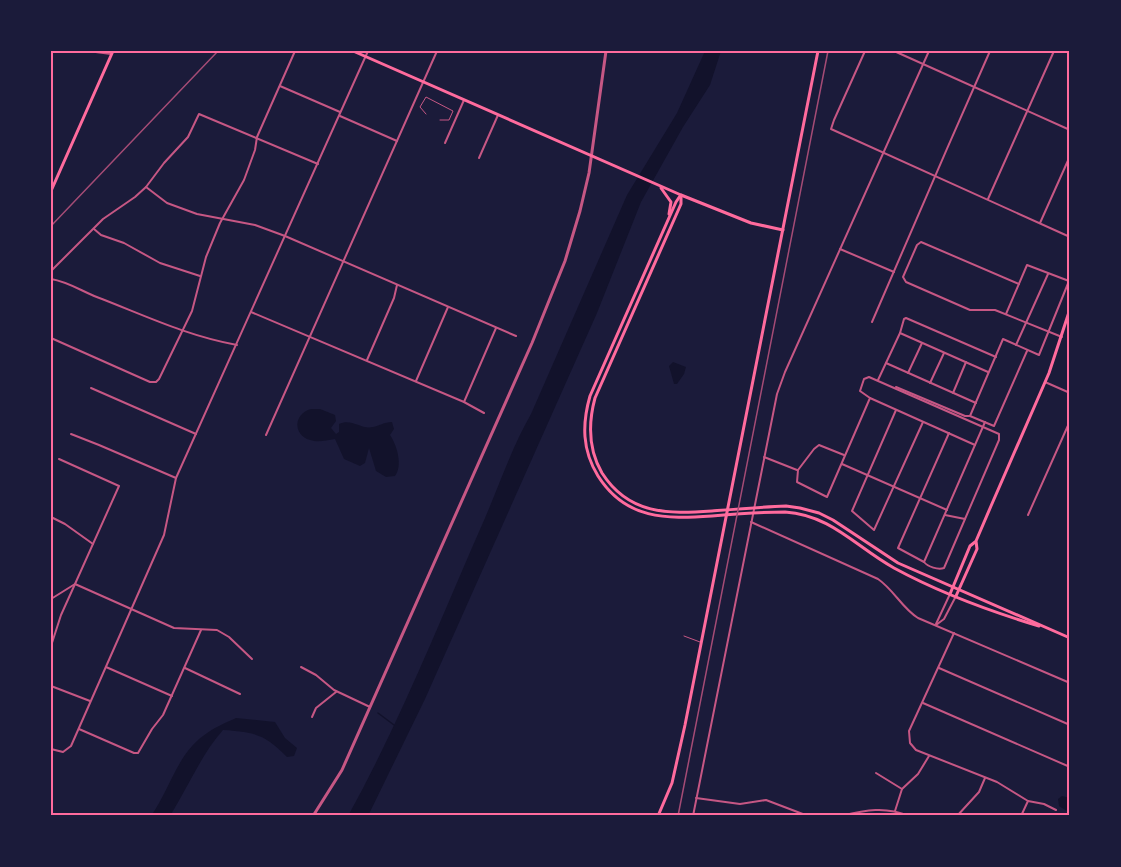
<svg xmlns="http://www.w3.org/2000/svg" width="1121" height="867" font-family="'Open Sans',sans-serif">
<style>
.water{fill:#12122b}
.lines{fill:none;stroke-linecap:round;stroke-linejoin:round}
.stream{stroke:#12122b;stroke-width:1.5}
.service{stroke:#c65784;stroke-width:1}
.minor{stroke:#c65784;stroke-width:2}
.tertiary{stroke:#c65784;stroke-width:3}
.secondary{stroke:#ff6b9d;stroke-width:3}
.rail{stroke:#a44b75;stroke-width:1.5}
.neatline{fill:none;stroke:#ff6b9d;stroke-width:2}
</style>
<rect width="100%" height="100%" fill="#1b1b3a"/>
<g class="water">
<path d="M705 51H721L710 85 683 127 641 202 597 313 425 699 368 816H348C401 720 441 618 485 518 500 483 512 447 531 414L627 195 677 113Z"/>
<path d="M673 362 686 367 684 374 677 384H674L669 366Z"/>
<path d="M311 409H320L335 415 336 421 331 428 336 434 339 432V424C352 418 361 430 373 427 379 426 384 422 392 422L394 429 390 435C397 445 403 466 395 476L386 477 376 471 369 448 365 463 360 466 344 459 335 439C326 440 319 443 310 440 293 435 293 414 311 409Z"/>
<path d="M236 718 275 722 285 738 297 748 294 756 287 757C265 734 254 732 223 730 201 755 188 787 170 816H151C169 791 177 755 203 736 213 728 225 723 236 718Z"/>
<path d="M1062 796 1070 798V813L1059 806 1058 799Z"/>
</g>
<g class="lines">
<path class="stream" d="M378 713 394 725"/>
<g class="service">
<path d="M426 114 420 107 426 97 453 111 449 120H440"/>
<path d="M684 636 700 642"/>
</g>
<g class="minor">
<path d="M88 51 111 54"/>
<path d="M865 51 834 120 831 129 1070 237"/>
<path d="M894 51 1070 130"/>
<path d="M280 86 340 112"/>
<path d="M340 116 397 141"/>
<path d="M445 143 464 100"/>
<path d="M479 158 498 115"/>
<path d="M146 187 167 203 197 214 255 225 285 236 516 336"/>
<path d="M988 199 1054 51"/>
<path d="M1040 223 1070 156"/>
<path d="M94 229 101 235 124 243 160 263 200 276"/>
<path d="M840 249 894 272"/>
<path d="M51 271 103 219 135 197 146 187 164 163 188 137 199 114 318 164"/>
<path d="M51 279C70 282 84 293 102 299 148 317 188 336 237 345"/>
<path d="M1019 284 921 242 917 245 903 277 906 282 970 310H995L1062 337"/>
<path d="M251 312 464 402 484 413"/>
<path d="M872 322C911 232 950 141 990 51"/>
<path d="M900 333 988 372"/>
<path d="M51 338 150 382H156L159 379 192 311 206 257 220 223 244 180 255 150 257 137 295 51"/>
<path d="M1016 345 1048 274"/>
<path d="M367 360 394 298 397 285"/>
<path d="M886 363 976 403"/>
<path d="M908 373 922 343"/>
<path d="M878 380 900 333 904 319 906 318 996 357"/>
<path d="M416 381 448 307"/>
<path d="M1045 382 1070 393"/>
<path d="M930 383 944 353"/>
<path d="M896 387 965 416H970L1003 339 1039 355 1069 281 1027 265 1006 314"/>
<path d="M91 388 196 434"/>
<path d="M953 393 966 362"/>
<path d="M870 398 975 445"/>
<path d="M464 402 496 328"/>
<path d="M896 410 852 511 874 530 923 422"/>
<path d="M970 416 994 426 1027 351"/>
<path d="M71 434 99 445 176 478"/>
<path d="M266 435 437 51"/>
<path d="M764 457 797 470"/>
<path d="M842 464 947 510"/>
<path d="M798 470 797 482 827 497 870 398 860 391 864 379 869 377 999 434V440L965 519 945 515"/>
<path d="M798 470 814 449 819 445 844 455"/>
<path d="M1028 515 1070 421"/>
<path d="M51 517 65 524 93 544"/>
<path d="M965 519 944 568C938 570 928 567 924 562L985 422"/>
<path d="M751 522 878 579C894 590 902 608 918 618L1070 683"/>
<path d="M924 562 898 548 949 433"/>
<path d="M51 599 75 584 119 486 59 459"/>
<path d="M936 624 950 594"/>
<path d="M936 625 944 619 956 596"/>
<path d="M954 633 909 731 910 743 916 750 997 782 1028 801 1044 804 1056 810"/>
<path d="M51 646 61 615 75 584 174 628 217 630 229 637 252 659"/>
<path d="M106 667 172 696"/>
<path d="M301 667 316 675 334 690 370 707"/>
<path d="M185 668 240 694"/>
<path d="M939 668 1070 725"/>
<path d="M51 686 90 701"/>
<path d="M923 703 1070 767"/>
<path d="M312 717 316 708 336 692"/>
<path d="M79 729 134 753H138L152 729 163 715 201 630"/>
<path d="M51 749 63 752 71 746 164 535 176 478 368 51"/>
<path d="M876 773 902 789"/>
<path d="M696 798 740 804 766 800 808 816"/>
<path d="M895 811 902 789 918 774 929 756"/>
<path d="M693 816 777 394 785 372 929 51"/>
<path d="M841 816C866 810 885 806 909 816"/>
<path d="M957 816 979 792 985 778"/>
<path d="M1021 816 1028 801"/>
</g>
<path class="tertiary" d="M313 816 342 770 532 343 565 261 580 211 589 173 606 51"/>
<g class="secondary">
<path d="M353 51 681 195 751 223 783 230"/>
<path d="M661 188 671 202 669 214"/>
<path d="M51 191 113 51"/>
<path d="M681 195V204L595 398C588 424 588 449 602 473 629 515 668 514 712 511 737 509 761 507 786 506L800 508 819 513 833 520 898 563 1070 638"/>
<path d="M680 196 676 202 590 396C582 424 582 450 598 476 626 520 666 519 712 516 736 514 761 512 785 512 831 515 856 547 894 568 940 593 989 611 1039 626"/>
<path d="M950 594 970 546 975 542"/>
<path d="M956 596 977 549 976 541 991 506 1049 373 1070 309"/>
<path d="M658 816 672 783 685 725 818 51"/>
</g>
<g class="rail">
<path d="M51 226 218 51"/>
<path d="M678 816 828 51"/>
</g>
</g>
<rect width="1121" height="867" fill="none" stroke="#1b1b3a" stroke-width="105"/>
<rect x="52" y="52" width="1016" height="762" class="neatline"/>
</svg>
